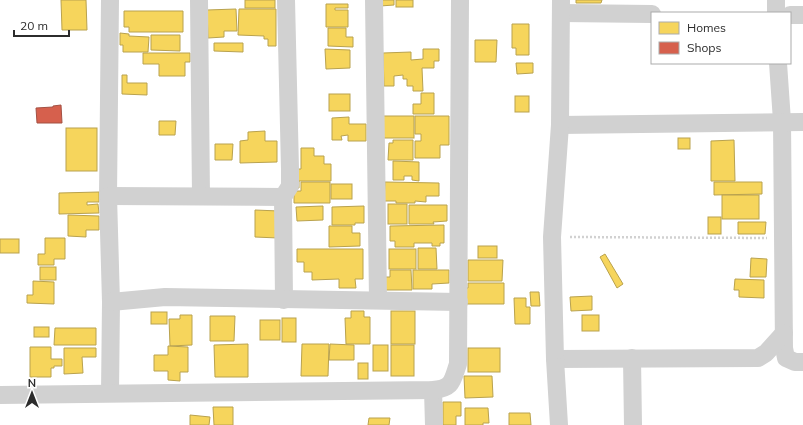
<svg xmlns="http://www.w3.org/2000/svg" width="803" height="425" font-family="Mulish,sans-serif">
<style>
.homes{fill:#f6d55c;stroke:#b9a24e}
.shops{fill:#d6604d;stroke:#a35043}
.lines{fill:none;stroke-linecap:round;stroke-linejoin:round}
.path{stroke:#d1d1d1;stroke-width:2.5;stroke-dasharray:2 2;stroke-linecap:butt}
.minor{stroke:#d1d1d1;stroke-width:18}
</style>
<rect width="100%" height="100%" fill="#fff"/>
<g class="homes">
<path d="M61 0H86L87 30H62Z"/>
<rect x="245" y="0" width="30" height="8"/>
<path d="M379 0H394V5L380 6Z"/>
<rect x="396" y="0" width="17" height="7"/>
<path d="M576 0H602L601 3H576Z"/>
<path d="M326 4H348V8H335V10H348V27H326Z"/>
<path d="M236 9 237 31H224V37L208 38 207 10Z"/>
<path d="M239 9H276V46H268V39H264V36L238 35Z"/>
<path d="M124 11H183V32H129V27H124Z"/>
<path d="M512 24H529V55H516V48H512Z"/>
<path d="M328 28H346V37H353V47L328 46Z"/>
<path d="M120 33 129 34V36L149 37 148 52H123V45H120Z"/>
<path d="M151 35H180V51L151 50Z"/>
<path d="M475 40H497L496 62H475Z"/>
<path d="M214 43H243V52L214 51Z"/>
<path d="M325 49 350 50V68L326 69Z"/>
<path d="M423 49H439V61H434V68H422L423 91H413V86H407V79H403V75L394 76V86H384L383 53 411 52V60L423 59Z"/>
<path d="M143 53H190V62H185V76H159V64H143Z"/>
<path d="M516 63H533V73L517 74Z"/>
<path d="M122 75H127V83H147V95L122 94Z"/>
<path d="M421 93H434V114H413V104H421Z"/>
<rect x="329" y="94" width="21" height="17"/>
<rect x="515" y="96" width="14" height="16"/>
<rect x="382" y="116" width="32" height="22"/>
<path d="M415 116H449V145H440V158H415V141H421V134H415Z"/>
<path d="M349 117V124H366V141H348V135L341 136 342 140H332V118Z"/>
<path d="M159 121H176L175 135H159Z"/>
<rect x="66" y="128" width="31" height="43"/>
<path d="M265 131V141H277V162L240 163V141L248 140V132Z"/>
<rect x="678" y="138" width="12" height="11"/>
<path d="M393 140H413V160H388L389 143H393Z"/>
<path d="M734 140 735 181H711V141Z"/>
<path d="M215 144H233L232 160H215Z"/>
<path d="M301 148H314V156H324V164H331V181H299V188H294L293 169H301Z"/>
<path d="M393 161 419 162V181L412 180V176H404V180H393Z"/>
<path d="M301 182H330V203H294V191H301Z"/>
<path d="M385 182 439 183V196H426V202L415 201V203H396V201H384Z"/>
<path d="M714 182H762V194L714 195Z"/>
<rect x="331" y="184" width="21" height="15"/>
<path d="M99 192V202H87V205L98 204 99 213 59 214V193Z"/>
<rect x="722" y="195" width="37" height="24"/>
<rect x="388" y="204" width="19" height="20"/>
<path d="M409 205H447V221L433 222 434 224H409Z"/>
<path d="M323 206V220L297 221 296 207Z"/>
<path d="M364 206V223H355V225H332V207Z"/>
<path d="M255 210 279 211 278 238 255 237Z"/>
<path d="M68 215 99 216V230H86V237L68 236Z"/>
<rect x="708" y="217" width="13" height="17"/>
<path d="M738 222H766L765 234H738Z"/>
<path d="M444 225V243H440V246H432V243H414V247H395V241H390V226Z"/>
<path d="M329 226H352V233H360V246L329 247Z"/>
<path d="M45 238H65V259H54V265H38V254H45Z"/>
<rect x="0" y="239" width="19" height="14"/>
<rect x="478" y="246" width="19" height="12"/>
<path d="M418 248H436L437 269H418Z"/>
<path d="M297 249H363V279H355L356 288H339V279L312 280V272H304V262H297Z"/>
<rect x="389" y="249" width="27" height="20"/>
<path d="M605 254 623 284 617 288 600 257Z"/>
<path d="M751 258 767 259 766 277H750Z"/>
<path d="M468 260H503L502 281H468Z"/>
<rect x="40" y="267" width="16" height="13"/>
<path d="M390 270H411L412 290H383V277H390Z"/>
<path d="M413 270H449V283L432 284V289H413Z"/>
<path d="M735 279 764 280V298L739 297V290H734Z"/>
<path d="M33 281 54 282V304L27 303V295H33Z"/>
<path d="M468 283H504V304H467L462 288H468Z"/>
<path d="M530 292H539L540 306H531Z"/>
<path d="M592 296V310L571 311 570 297Z"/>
<path d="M514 298H526V307H530V324H515Z"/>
<path d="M351 311H364V317H370V344H346L345 318H351Z"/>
<rect x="391" y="311" width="24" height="33"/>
<rect x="151" y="312" width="16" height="12"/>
<path d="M180 315H192V345L170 346 169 319H180Z"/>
<rect x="582" y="315" width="17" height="16"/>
<path d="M210 316H235L234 341H210Z"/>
<rect x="282" y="318" width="14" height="24"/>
<rect x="260" y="320" width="20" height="20"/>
<rect x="34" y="327" width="15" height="10"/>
<path d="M55 328H96V345H54Z"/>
<path d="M248 344V377H215L214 345Z"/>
<path d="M302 344H329L328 376H301Z"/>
<path d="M330 344 354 345V360H329Z"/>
<rect x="373" y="345" width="15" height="26"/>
<rect x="391" y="345" width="23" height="31"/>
<path d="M168 346 188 347V372H180V381L168 380V371H154V355H168Z"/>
<path d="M30 347H51V359H62V366H54V368H51V377H30Z"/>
<path d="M64 348H96V357H82L83 373 64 374Z"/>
<rect x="468" y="348" width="32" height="24"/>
<rect x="358" y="363" width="10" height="16"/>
<path d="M464 376H492L493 397 465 398Z"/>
<path d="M443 402H461V416H456V425H443Z"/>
<path d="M213 407H233V425H214Z"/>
<path d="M465 408H488L489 423H483V425H465Z"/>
<path d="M509 413H530L531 425H509Z"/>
<path d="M190 415 210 417 209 425H190Z"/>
<path d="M369 418H390L389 425H368Z"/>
</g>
<path class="shops" d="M61 105 62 123H37L36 108 53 107V106Z"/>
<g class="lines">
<path class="path" d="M570 237 767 238"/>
<g class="minor">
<path d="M110 0 108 196 111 302 110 393"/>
<path d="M199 0 201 196"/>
<path d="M374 0 378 300"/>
<path d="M561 13 652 14"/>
<path d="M776 13V0"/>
<path d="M790 15H803"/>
<path d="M778 63 782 121 784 348 786 358 795 362H803"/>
<path d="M560 125 803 122"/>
<path d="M108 196 283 197"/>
<path d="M284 300 283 197 290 186V169L286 0"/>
<path d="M111 302 165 297 459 302"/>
<path d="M632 358 633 425"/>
<path d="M555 359 758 358 766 353 784 333"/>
<path d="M433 390 434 425"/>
<path d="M0 395 433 390C453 388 452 381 458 364L460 0"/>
<path d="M559 425 555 359 552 237 560 125 561 0"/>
</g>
</g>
<rect x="651" y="12" width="140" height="52" fill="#ffffff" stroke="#ababab"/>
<rect x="659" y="22" width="20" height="12" fill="#f6d55c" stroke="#ababab"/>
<text x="687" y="32" font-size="12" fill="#2c2c2c">Homes</text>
<rect x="659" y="42" width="20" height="12" fill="#d6604d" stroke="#ababab"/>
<text x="687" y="52" font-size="12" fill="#2c2c2c">Shops</text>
<g transform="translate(32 393)" stroke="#ffffff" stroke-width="3" paint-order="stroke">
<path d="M0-3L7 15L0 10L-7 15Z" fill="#2c2c2c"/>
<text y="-6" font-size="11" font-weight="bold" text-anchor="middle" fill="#2c2c2c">N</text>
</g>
<path d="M14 30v6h55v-6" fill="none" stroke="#2c2c2c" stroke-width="2"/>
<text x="20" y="30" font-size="12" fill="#2c2c2c" stroke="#ffffff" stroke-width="3" paint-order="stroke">20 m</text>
</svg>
